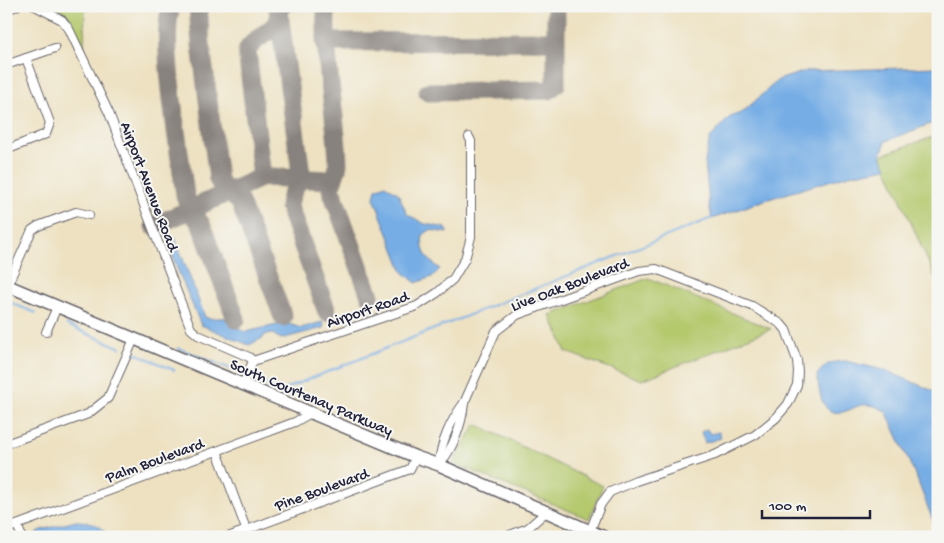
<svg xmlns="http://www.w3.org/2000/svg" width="944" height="543" font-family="'Gochi Hand',sans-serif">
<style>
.green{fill:#b4c86c;stroke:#6b7554}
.water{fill:#76ade5;stroke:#4c6890}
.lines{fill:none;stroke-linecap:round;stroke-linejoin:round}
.stream{stroke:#76ade5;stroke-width:2}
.taxiway{stroke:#88827e;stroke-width:19}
.street-casing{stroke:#69656a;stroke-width:10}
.secondary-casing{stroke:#69656a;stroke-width:14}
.street{stroke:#fff;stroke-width:8}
.secondary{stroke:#fff;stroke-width:11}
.labels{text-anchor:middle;stroke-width:4;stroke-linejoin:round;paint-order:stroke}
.street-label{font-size:16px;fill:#22223b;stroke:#f6f6f2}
</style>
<rect width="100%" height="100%" fill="#f6f6f2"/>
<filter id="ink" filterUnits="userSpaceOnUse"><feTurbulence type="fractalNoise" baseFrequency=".02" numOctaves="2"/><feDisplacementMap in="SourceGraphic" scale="10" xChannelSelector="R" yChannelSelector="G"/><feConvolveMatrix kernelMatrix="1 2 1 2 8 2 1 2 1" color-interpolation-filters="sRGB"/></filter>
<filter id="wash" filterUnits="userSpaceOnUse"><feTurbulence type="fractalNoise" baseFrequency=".0096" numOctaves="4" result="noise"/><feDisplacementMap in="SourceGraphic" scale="20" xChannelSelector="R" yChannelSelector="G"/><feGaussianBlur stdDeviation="1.12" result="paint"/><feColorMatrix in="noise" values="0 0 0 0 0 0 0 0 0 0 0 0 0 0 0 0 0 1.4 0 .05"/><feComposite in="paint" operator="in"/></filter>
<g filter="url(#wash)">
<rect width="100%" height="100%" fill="#ede1c1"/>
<g class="green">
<path d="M45 6H85L84 50 69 21Z"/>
<path d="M938 135V284L881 155Z"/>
<path d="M648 278 771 329 642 380 566 352 550 315Z"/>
<path d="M476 424 603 486 589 519 453 463Z"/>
</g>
<g class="water">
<path d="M938 67V121L886 141 881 155 887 168 849 175 765 200 712 219 709 204 705 161 710 138 730 117 743 112 778 80 806 71Z"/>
<path d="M385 185 398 193 407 214 412 217 425 224 446 228 447 233 430 230 423 235C420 252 428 260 440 269L432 277 416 283 403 272 374 198 376 189Z"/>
<path d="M175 238 205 317C212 320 218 317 225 318L229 324 245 332 286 323 301 328 322 322 324 325 323 328 281 339 271 333 265 335 263 338 249 345 201 325 176 266 169 244 171 239Z"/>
<path d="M846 361 887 371 936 392 938 395V534L917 479 886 411C881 409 874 405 868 405 860 404 856 407 849 410 821 421 820 394 817 375 827 362 831 362 846 361Z"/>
<path d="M707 429 710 434 719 432 721 438 705 443 701 432Z"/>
<path d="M76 521C90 521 101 524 108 537H35L37 532 41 530Z"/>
</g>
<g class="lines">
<g class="stream">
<path d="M6 301 36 313"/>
<path d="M67 325 121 348"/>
<path d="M178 348 231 369"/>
<path d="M135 353 174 370"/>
<path d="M261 382 282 390 712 218"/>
</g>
<g class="taxiway">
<path d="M172 6C158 32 181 160 185 195L190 210 201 224 236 319"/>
<path d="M198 6 201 45 218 179 223 188 240 202 283 317"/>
<path d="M282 6 279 14 301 173C298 185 289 194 289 207L327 312"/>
<path d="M328 6 326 12C324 63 336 112 338 163 338 173 331 180 331 189L370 296"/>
<path d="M325 42 556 41"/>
<path d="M428 92 549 90 556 84V6"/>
<path d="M262 177 247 51C254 35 283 30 278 10"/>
<path d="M154 226 262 177 332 180"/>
</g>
</g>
</g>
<g filter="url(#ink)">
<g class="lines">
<g class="street-casing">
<g id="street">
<path d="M35 6 62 20 69 29 109 113 191 329 198 335 249 357 253 361"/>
<path d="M6 10 17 6"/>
<path d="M6 65 55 48"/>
<path d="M6 150 46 134 50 123 26 58"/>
<path d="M7 286 32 230 38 226 76 212 89 215"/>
<path d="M46 332 57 307"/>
<path d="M243 384 253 361 417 306 437 293 453 279 465 259 471 237V141L469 137"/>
<path d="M6 444 88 414 108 398 134 339"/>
<path d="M217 451 249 537"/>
<path d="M439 465C440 444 451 420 464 403L496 331 517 315 639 271 656 269 752 306 781 324 786 330 797 360 798 372 797 385 788 404 776 418 755 435 715 455 636 481 610 492 601 504 590 531"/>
<path d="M439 465C453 449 462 425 464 403"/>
<path d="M17 525 22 537"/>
<path d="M6 529 295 422 311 413"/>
<path d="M228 537 410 469 416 457"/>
<path d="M505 537 528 528 546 512"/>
</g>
</g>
<g class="secondary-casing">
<path id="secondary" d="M6 285 416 457 439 465 604 537"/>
</g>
<use href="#street" class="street"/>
<use href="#secondary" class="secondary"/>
</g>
</g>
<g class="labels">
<g class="street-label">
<text transform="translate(151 186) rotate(69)" y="6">Airport Avenue Road</text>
<text transform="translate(569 283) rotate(-21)" y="6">Live Oak Boulevard</text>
<text transform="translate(367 308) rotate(-19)" y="6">Airport Road</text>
<text transform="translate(312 396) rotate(23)" y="6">South Courtenay Parkway</text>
<text transform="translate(154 459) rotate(-20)" y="6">Palm Boulevard</text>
<text transform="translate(321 488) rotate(-20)" y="6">Pine Boulevard</text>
</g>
</g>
<rect width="944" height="543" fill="none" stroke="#f6f6f2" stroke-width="25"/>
<path d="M762 510v8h108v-8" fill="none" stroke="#22223b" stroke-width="2.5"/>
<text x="769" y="510" font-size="15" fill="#22223b" stroke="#f6f6f2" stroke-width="4" paint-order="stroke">100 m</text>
</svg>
